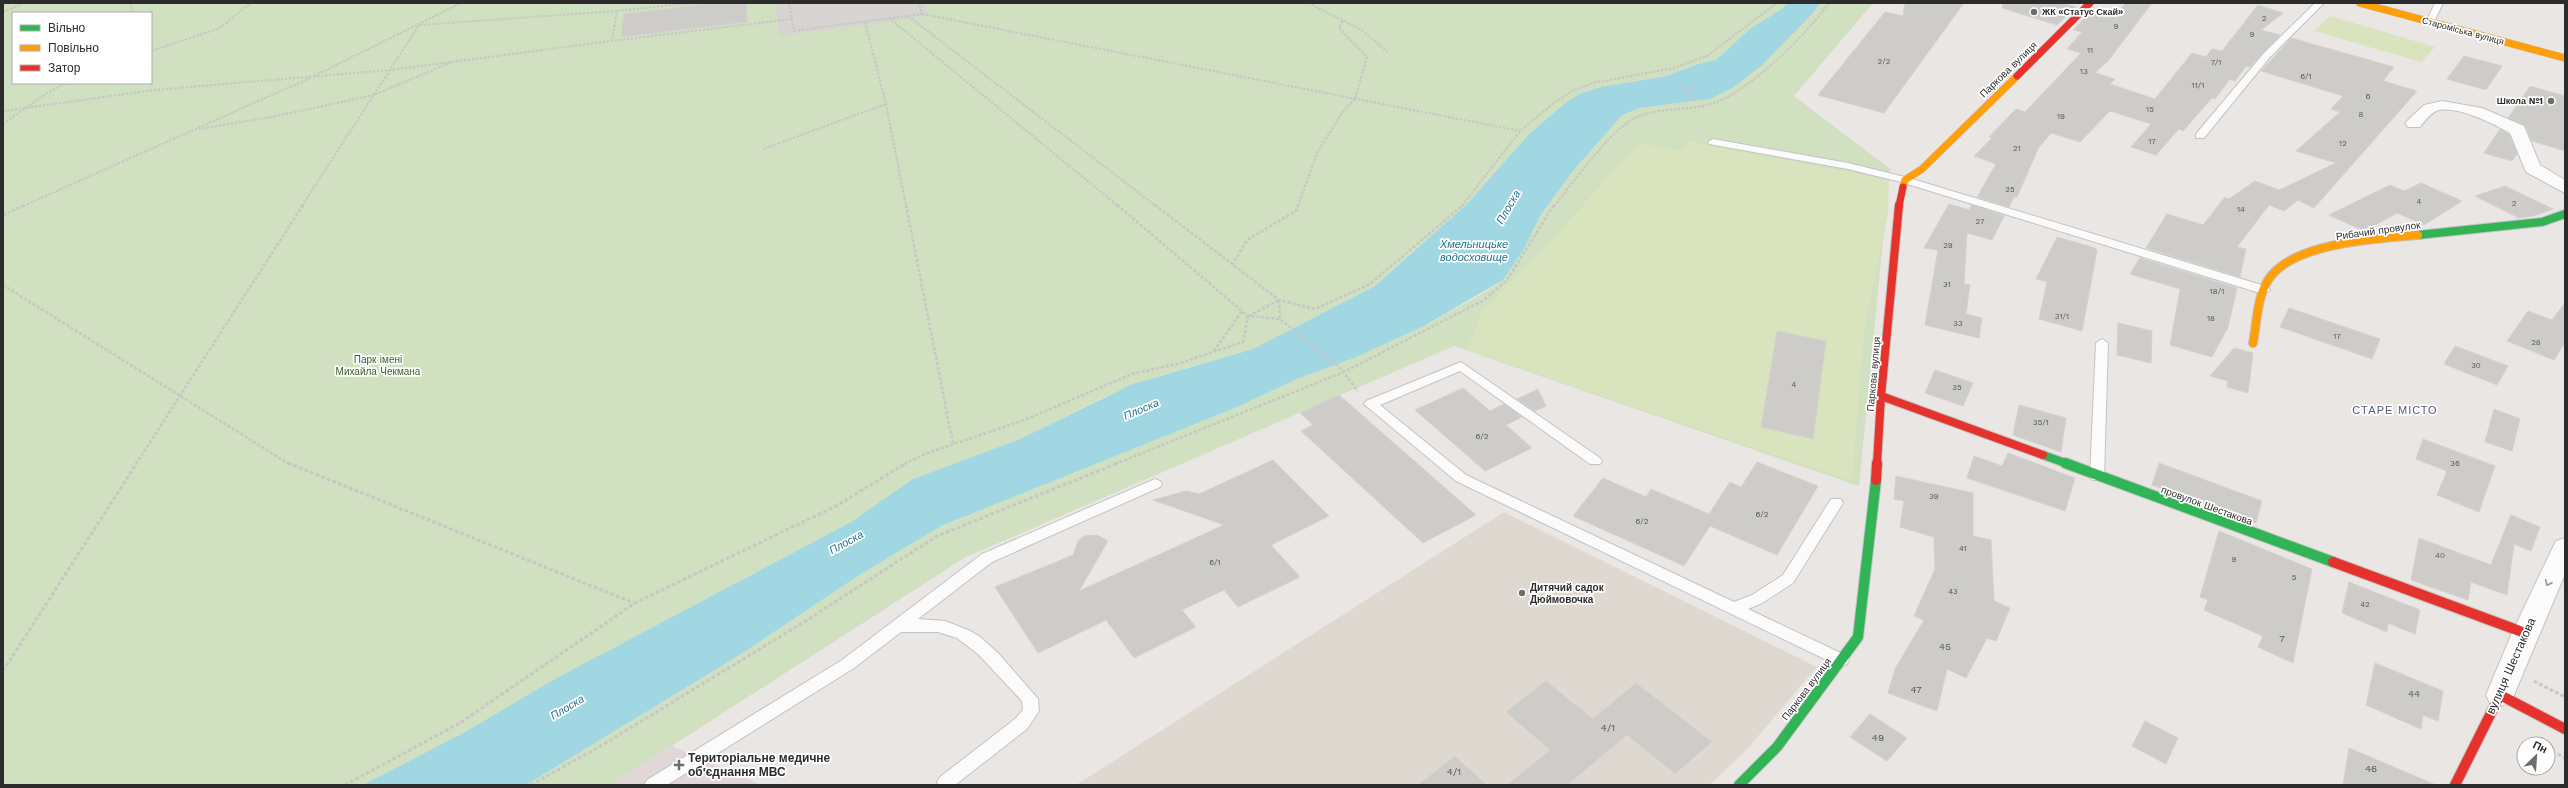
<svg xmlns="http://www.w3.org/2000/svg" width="2568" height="788" font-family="'Work Sans',sans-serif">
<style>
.education{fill:#dfd8d0}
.medical{fill:#e1d7d7}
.green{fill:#d0e0c0;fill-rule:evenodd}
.pitch{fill:#d9e4bf}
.plaza{fill:#d7d4d1}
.water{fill:#a0d7e2}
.building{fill:#ceccc9;stroke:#d4d2cf}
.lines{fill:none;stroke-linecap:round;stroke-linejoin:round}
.lane-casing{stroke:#c4c3c3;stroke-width:2}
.street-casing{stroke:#c4c3c3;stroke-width:2}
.fast-far1-casing{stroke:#c4c3c3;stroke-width:10}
.fast-casing{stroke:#c4c3c3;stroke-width:12}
.slow-far1-casing{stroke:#c4c3c3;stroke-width:8}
.slow-casing{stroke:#c4c3c3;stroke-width:10}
.jam-far2-casing{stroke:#c4c3c3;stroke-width:8}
.jam-far1-casing{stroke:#c4c3c3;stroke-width:10}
.jam-casing{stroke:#c4c3c3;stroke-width:12}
.path-far2{stroke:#c7c7c6;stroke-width:2;stroke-dasharray:2.5 1.5;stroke-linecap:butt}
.path-far1{stroke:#c7c7c6;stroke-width:2.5;stroke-dasharray:3 2;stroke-linecap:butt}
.path{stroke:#c7c7c6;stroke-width:3;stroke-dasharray:3.5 2.5;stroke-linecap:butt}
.lane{fill:#fcfbfb;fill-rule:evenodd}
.street{fill:#fcfbfb;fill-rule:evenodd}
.fast-far1{stroke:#30b455;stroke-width:8}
.fast{stroke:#30b455;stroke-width:10}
.slow-far1{stroke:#ff9f0a;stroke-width:7}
.slow{stroke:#ff9f0a;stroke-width:8}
.jam-far2{stroke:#e5322d;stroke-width:7}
.jam-far1{stroke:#e5322d;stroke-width:8}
.jam{stroke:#e5322d;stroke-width:10}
.oneway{stroke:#949494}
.poi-dot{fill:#6e6d6c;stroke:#fff;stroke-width:1.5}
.labels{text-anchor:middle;stroke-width:3.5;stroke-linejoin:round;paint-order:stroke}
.number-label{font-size:8px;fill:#565655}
.far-poi-label{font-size:9px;font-weight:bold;fill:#2c2c2c;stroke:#fff;text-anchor:start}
.far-street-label{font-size:9px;fill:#2c2c2c;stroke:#fff}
.street-label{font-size:10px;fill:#2c2c2c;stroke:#fff}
.park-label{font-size:10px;fill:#366223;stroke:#fff}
.poi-label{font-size:10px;font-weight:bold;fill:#2c2c2c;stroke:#fff;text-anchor:start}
.near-number-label{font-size:10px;fill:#565655}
.water-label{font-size:11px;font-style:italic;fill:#1d728f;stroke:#fff}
.neighbourhood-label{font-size:11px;letter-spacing:1px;fill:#515c78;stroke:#fff}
.near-street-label{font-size:12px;fill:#2c2c2c;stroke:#fff}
.near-poi-label{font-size:12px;font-weight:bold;fill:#2c2c2c;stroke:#fff;text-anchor:start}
</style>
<rect width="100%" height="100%" fill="#e9e6e3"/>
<path class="education" d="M1504 512 1817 667 1748 748 1710 785H1076Z"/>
<path class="medical" d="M672 746 762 785H611Z"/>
<g class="green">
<path d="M3 3H1787L1783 8 1750 29 1716 60 1698 64 1667 76 1601 87 1579 94 1564 104 1529 134 1467 204 1375 286 1253 349 1152 378 1109 395 1020 439 913 479 851 522 553 680 465 732 363 785H3ZM13 13H151V83H13Z"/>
<path d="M1820 3H1873L1794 96 1890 169 1859 486 1454 346 964 558 611 785H526L741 654 861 574 941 526 1235 408 1299 378 1354 358 1422 327 1480 295 1503 280 1524 249 1540 216 1573 171 1622 115 1640 108 1710 99 1813 13Z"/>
</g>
<g class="pitch">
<path d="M2330 16 2435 47 2421 62 2314 31Z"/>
<path d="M1690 141 1889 180 1888 214 1864 330 1852 481 1467 350 1483 310 1531 263 1639 143 1680 151Z"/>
</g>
<path class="plaza" d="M775 3H924L929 16 780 36Z"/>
<path class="water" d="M1787 3H1820L1813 13 1761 66 1732 88 1710 99 1640 108 1622 115 1573 171 1540 216 1524 249 1503 280 1422 327 1354 358 1299 378 1235 408 941 526 861 574 741 654 526 785H363L465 732 553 680 851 522 913 479 1020 439 1133 384 1253 349 1375 286 1467 204 1529 134 1564 104 1579 94 1601 87 1667 76 1698 64 1716 60 1750 29 1783 8Z"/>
<g class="building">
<path d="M714 3H746L747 22 621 37 624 14Z"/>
<path d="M1905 3H1964L1884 113 1818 95 1885 12 1903 16Z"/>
<path d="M2003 3H2061L2076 7 2057 25 2002 8Z"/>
<path d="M2126 3H2152L2108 61 2095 73 2115 79 2110 84 2155 99 2192 53 2206 57 2212 49 2222 51 2258 5 2283 13 2261 30 2280 35 2250 67 2246 66 2235 81 2230 79 2215 99 2212 98 2183 131 2179 129 2156 155 2131 147 2151 124 2110 111 2080 142 2051 133 2039 147 2017 197H2014L2009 207 1977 197 1996 164 1974 156 1992 138 1989 137 2016 109 2025 112 2081 53 2067 49 2082 32 2073 30 2091 11 2113 16Z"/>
<path d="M2291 38 2394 67 2383 81 2417 91 2314 208 2298 200 2284 211 2269 205 2237 247 2246 249 2240 277 2146 248 2167 214 2203 225 2225 197 2229 199 2255 181 2279 190 2336 163 2296 151 2340 112 2331 109 2343 96 2261 71Z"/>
<path d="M2464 56 2502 66 2486 90 2447 79Z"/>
<path d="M2530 86 2565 96V151L2532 141 2525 125 2508 118Z"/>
<path d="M2500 129 2509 134 2517 154 2512 161 2484 153Z"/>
<path d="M2421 183 2462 201 2424 225 2397 213 2364 231 2329 215 2390 185 2404 191Z"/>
<path d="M2505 186 2553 209 2533 216 2519 218 2475 196Z"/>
<path d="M1949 204 1969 210 1972 205 2004 216 1992 240 1967 233 1964 284 1970 285 1966 314 1982 318 1979 338 1925 325 1938 250 1924 248Z"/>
<path d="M2057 237 2095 248 2097 251 2082 331 2039 319 2047 282 2036 279Z"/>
<path d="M2140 258 2237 288 2228 327 2212 357 2170 345 2180 289 2130 274Z"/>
<path d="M2565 303V342L2554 360 2507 341 2528 311 2552 320Z"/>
<path d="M2289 308 2380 339 2372 359 2280 327Z"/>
<path d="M2118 323 2152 331 2151 363 2117 355Z"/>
<path d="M1777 331 1826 341 1813 439 1761 427Z"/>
<path d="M2455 346 2508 366 2497 385 2444 364Z"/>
<path d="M2234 348 2253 353 2248 393 2227 387 2228 381 2210 376Z"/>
<path d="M1935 370 1973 383 1963 406 1925 393Z"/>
<path d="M1463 388 1490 411 1504 404 1522 417 1506 425 1532 448 1485 471 1415 410Z"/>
<path d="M1538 389 1546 406 1535 411 1517 399Z"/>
<path d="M1339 395 1476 515 1423 543 1301 431 1313 425 1300 413Z"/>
<path d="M2019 405 2066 418 2061 452 2013 435Z"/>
<path d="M2494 409 2520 419 2512 451 2485 442Z"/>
<path d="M2423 439 2495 466 2479 512 2437 495 2447 471 2416 459Z"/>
<path d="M2008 453 2075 478 2065 511 1967 478 1974 456 2002 466Z"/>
<path d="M1273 460 1329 516 1271 545 1300 577 1238 607 1224 590 1182 610 1196 627 1134 658 1106 620 1038 653 995 587 1073 555 1078 541 1084 536 1097 535 1108 541 1079 591 1224 525 1153 500 1186 491 1199 494Z"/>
<path d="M1757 462 1818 486 1777 555 1710 526 1684 566 1573 516 1603 478 1646 497 1651 489 1709 514 1730 482 1741 487Z"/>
<path d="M2159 463 2262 501 2256 523 2152 485Z"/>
<path d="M1896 476 1973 493V536L1991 540 1994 601 2010 608 1996 641 1987 638 1966 678 1947 669 1937 711 1888 693 1895 669 1924 620 1914 616 1935 569 1934 537 1900 527 1904 501 1894 499Z"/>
<path d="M2511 515 2540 527 2531 551 2514 544 2507 595 2471 582 2468 600 2411 580 2419 538 2491 565Z"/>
<path d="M2219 531 2312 569 2293 663 2258 647 2263 636 2204 610 2208 600 2200 597Z"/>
<path d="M2349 582 2420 610 2415 634 2388 623 2387 632 2342 613Z"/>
<path d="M2375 663 2443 691 2438 721 2423 715 2421 729 2366 705Z"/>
<path d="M1546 681 1593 719 1636 683 1712 742 1675 774 1627 735 1567 785H1507L1550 750 1506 712Z"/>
<path d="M1870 714 1907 738 1887 761 1850 737Z"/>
<path d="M2145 721 2178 738 2166 764 2132 746Z"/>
<path d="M2349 748 2436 785H2343Z"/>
<path d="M1455 756 1487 785H1418Z"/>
</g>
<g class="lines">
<g class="lane-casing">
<g id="lane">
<path d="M2315 3H2324L2270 57 2204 138H2196V134L2264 53Z"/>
<path d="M2435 3H2443L2433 24H2427L2426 22Z"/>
<path d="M1713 139 1848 163 1909 178 2268 287 2270 290 2264 294 2260 293 1901 182 1848 169 1709 144 1708 142Z"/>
<path d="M2102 339 2108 343 2104 477 2102 480H2092L2090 477 2096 343Z"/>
<path d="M1461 362 1600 458 1602 461 1600 464H1590L1460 371 1380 405 1466 475 1734 602 1752 595 1783 575 1831 499H1841L1843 503 1793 583 1762 603 1748 609 1847 656 1849 660 1847 664 1841 666 1835 664 1456 481 1364 404 1366 401Z"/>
<path d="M1155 479 1160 481 1162 484 1160 487 992 562 918 619 945 621 968 630 979 636 999 654 1038 699 1039 711 1027 729 955 785H939L937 782 940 777 1015 719 1023 710 1022 701 978 654 957 638 938 632H901L854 668 667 785H644L647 780 842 660 982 554Z"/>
</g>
</g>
<g class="street-casing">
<g id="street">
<path d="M2442 101 2482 108 2524 126 2540 165 2565 180V193L2526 172 2510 133C2494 124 2455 104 2436 111 2430 114 2424 122 2420 127H2408L2405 123 2424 105Z"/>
<path d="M2565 538V574L2514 695 2510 703 2500 706 2490 703 2486 695 2512 633 2553 547 2556 541Z"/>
</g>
</g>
<g class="fast-far1-casing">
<g id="fast-far1">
<path d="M2418 235 2542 222 2565 214"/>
<path d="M2043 455 2068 464"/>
</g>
</g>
<g class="fast-casing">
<g id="fast">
<path d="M2065 463 2333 562"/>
<path d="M1739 785 1777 747 1858 637 1876 480"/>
</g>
</g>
<g class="slow-far1-casing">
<g id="slow-far1">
<path d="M2360 3 2565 58"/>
<path d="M1903 187 1905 180 1922 169 2017 76"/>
</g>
</g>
<g class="slow-casing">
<path id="slow" d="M2253 343C2257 322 2257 293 2271 276 2298 242 2378 239 2418 235"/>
</g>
<g class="jam-far2-casing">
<g id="jam-far2">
<path d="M2017 76 2090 3"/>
<path d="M1899 206 1903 187"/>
</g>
</g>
<g class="jam-far1-casing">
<g id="jam-far1">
<path d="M1881 396 2043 455"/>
<path d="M1877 464 1881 396 1899 205"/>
</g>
</g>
<g class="jam-casing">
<g id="jam">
<path d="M1876 480 1877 463"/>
<path d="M2333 562 2525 633"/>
<path d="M2455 785 2500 695 2565 729"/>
</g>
</g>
<g class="path-far2">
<path d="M130 3 133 13"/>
<path d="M691 3 617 11 612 41 792 19"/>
<path d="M789 3 794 31 922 14 919 3"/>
<path d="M1308 3 1360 29 1388 52"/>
<path d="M3 12 24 3"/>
<path d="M922 14 1520 131"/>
<path d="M908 16 1156 206"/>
<path d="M889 18 1118 206"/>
<path d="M865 22 886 104 906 206"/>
<path d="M151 51 220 28 251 3"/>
<path d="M314 76 461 3"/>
<path d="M1696 101 1681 89 1698 85"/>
<path d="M3 111 154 90 390 70 611 41"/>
<path d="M3 124 47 93 66 83"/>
<path d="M199 129 272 117 374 95 452 62"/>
<path d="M763 149 886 104"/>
<path d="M23 206 310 78"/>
<path d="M302 206 419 25 617 11"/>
<path d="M1298 206 1317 153 1342 113 1355 99 1367 57 1339 28 1343 21"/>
<path d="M1462 206 1520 131 1556 101 1574 90 1593 83 1674 68 1707 56 1777 3"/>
<path d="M1554 206C1572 184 1610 131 1633 119 1656 107 1683 111 1707 105 1746 96 1806 35 1829 3"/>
</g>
<g class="path-far1">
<path d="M906 205 953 444"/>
<path d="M1117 205 1248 316 1280 319 1340 368 1358 391"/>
<path d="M1155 205 1279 300 1315 309 1370 284 1463 205"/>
<path d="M3 215 25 205"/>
<path d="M1232 265 1247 240 1296 211 1298 205"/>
<path d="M3 285 289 464"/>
<path d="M1279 300 1280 319"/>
<path d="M1249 316 1279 300"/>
<path d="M1214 351 1242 311"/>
<path d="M136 464 303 205"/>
<path d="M904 464 930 452 1022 421 1132 374 1177 364 1243 342 1248 316"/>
<path d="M1115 464 1344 372 1484 300 1507 280 1554 205"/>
</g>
<g class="path">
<path d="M288 463 634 603"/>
<path d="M3 671 137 463"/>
<path d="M2534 681 2565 697"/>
<path d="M2558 754 2565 758"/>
<path d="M345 785 460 723 635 603 838 505 906 463"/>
<path d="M531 785 604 744 804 622 937 536 1118 463"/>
</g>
<use href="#lane" class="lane"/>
<use href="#street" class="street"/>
<use href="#fast-far1" class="fast-far1"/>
<use href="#fast" class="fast"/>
<use href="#slow-far1" class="slow-far1"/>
<use href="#slow" class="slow"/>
<use href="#jam-far2" class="jam-far2"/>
<use href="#jam-far1" class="jam-far1"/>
<use href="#jam" class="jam"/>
</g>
<defs><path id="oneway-chevron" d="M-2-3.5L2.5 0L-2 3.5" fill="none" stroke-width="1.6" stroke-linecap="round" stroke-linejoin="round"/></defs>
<use class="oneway" href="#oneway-chevron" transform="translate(2548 583) rotate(115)"/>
<g class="poi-dot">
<circle cx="2034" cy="12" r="4"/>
<circle cx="2551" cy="101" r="4"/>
<circle cx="1522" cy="593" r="4"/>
<path d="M677 759h4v4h4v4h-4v4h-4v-4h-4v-4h4z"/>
</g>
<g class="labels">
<g class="number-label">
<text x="2264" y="21">2</text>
<text x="2116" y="29">9</text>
<text x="2252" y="37">9</text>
<text x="2090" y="53">11</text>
<text x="1884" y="64">2/2</text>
<text x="2216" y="65">7/1</text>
<text x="2084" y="74">13</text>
<text x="2306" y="79">6/1</text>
<text x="2198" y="88">11/1</text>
<text x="2368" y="99">6</text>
<text x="2150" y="112">15</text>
<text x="2361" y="117">8</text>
<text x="2061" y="119">19</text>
<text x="2152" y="144">17</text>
<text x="2343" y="146">12</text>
<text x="2017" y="151">21</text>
<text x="2010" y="192">25</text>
<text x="2419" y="204">4</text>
<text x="2514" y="206">2</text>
<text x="2241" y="212">14</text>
<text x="1980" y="224">27</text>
<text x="1948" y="248">29</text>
<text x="1947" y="287">31</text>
<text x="2217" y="294">18/1</text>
<text x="2062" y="319">31/1</text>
<text x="2211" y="321">18</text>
<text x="1958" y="326">33</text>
<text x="2337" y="339">17</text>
<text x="2536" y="345">28</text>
<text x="2476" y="368">30</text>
<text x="1794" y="387">4</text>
<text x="1957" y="390">35</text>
<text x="2041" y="425">35/1</text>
<text x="1482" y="439">6/2</text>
<text x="2455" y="466">36</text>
<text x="1934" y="499">39</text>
<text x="1762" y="517">6/2</text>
<text x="1642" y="524">6/2</text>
<text x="1963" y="551">41</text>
<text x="2440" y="558">40</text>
<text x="2234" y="562">9</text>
<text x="1215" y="565">6/1</text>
<text x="2294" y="580">5</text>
<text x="1953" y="594">43</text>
<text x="2365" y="607">42</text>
</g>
<g class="far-poi-label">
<text x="2042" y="15">ЖК «Статус Скай»</text>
<text x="2543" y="104" text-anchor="end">Школа №1</text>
</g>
<g class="far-street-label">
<text transform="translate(2463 31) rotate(15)" y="3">Староміська вулиця</text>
</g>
<g class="street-label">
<text transform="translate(2008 69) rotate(-44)" y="4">Паркова вулиця</text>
<text transform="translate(2378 230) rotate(-8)" y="4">Рибачий провулок</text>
<text transform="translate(1873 374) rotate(-85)" y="4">Паркова вулиця</text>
<text transform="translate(2207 505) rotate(20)" y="4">провулок Шестакова</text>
<text transform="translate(1806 689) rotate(-53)" y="4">Паркова вулиця</text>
</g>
<g class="park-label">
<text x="378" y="363">Парк імені<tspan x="378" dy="12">Михайла Чекмана</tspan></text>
</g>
<g class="poi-label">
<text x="1530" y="591">Дитячий садок<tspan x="1530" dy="12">Дюймовочка</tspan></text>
</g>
<g class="near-number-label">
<text x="2282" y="642">7</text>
<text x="1945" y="650">45</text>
<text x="1916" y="693">47</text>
<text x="2414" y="697">44</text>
<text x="1608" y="731">4/1</text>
<text x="1878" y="741">49</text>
<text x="2371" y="772">46</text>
<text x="1454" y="775">4/1</text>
</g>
<g class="water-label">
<text transform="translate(1508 207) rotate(-60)" y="4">Плоска</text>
<text x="1474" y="248">Хмельницьке<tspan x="1474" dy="13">водосховище</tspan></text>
<text transform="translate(1141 409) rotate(-23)" y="4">Плоска</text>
<text transform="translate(846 542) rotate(-29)" y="4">Плоска</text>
<text transform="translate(567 707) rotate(-31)" y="4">Плоска</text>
</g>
<g class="neighbourhood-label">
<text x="2395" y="414">СТАРЕ МІСТО</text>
</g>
<g class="near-street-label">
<text transform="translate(2511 666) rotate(-66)" y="4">вулиця Шестакова</text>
</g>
<g class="near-poi-label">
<text x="688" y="762">Територіальне медичне<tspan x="688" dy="14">об'єднання МВС</tspan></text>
</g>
</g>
<rect width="2568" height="788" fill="none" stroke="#2c2c2c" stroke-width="8"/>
<rect x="12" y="12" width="140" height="72" fill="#ffffff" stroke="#ababab"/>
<rect x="20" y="25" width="20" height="6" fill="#30b455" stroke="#ababab"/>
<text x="48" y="32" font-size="12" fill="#2c2c2c">Вільно</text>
<rect x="20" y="45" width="20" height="6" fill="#ff9f0a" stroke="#ababab"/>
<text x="48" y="52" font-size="12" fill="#2c2c2c">Повільно</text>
<rect x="20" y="65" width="20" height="6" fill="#e5322d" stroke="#ababab"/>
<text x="48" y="72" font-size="12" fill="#2c2c2c">Затор</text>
<g transform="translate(2536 756) rotate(25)"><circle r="19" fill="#ffffff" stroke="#ababab"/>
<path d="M0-3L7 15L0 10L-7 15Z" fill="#6e6d6c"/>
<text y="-6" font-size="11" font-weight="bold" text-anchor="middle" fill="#2c2c2c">Пн</text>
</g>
</svg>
